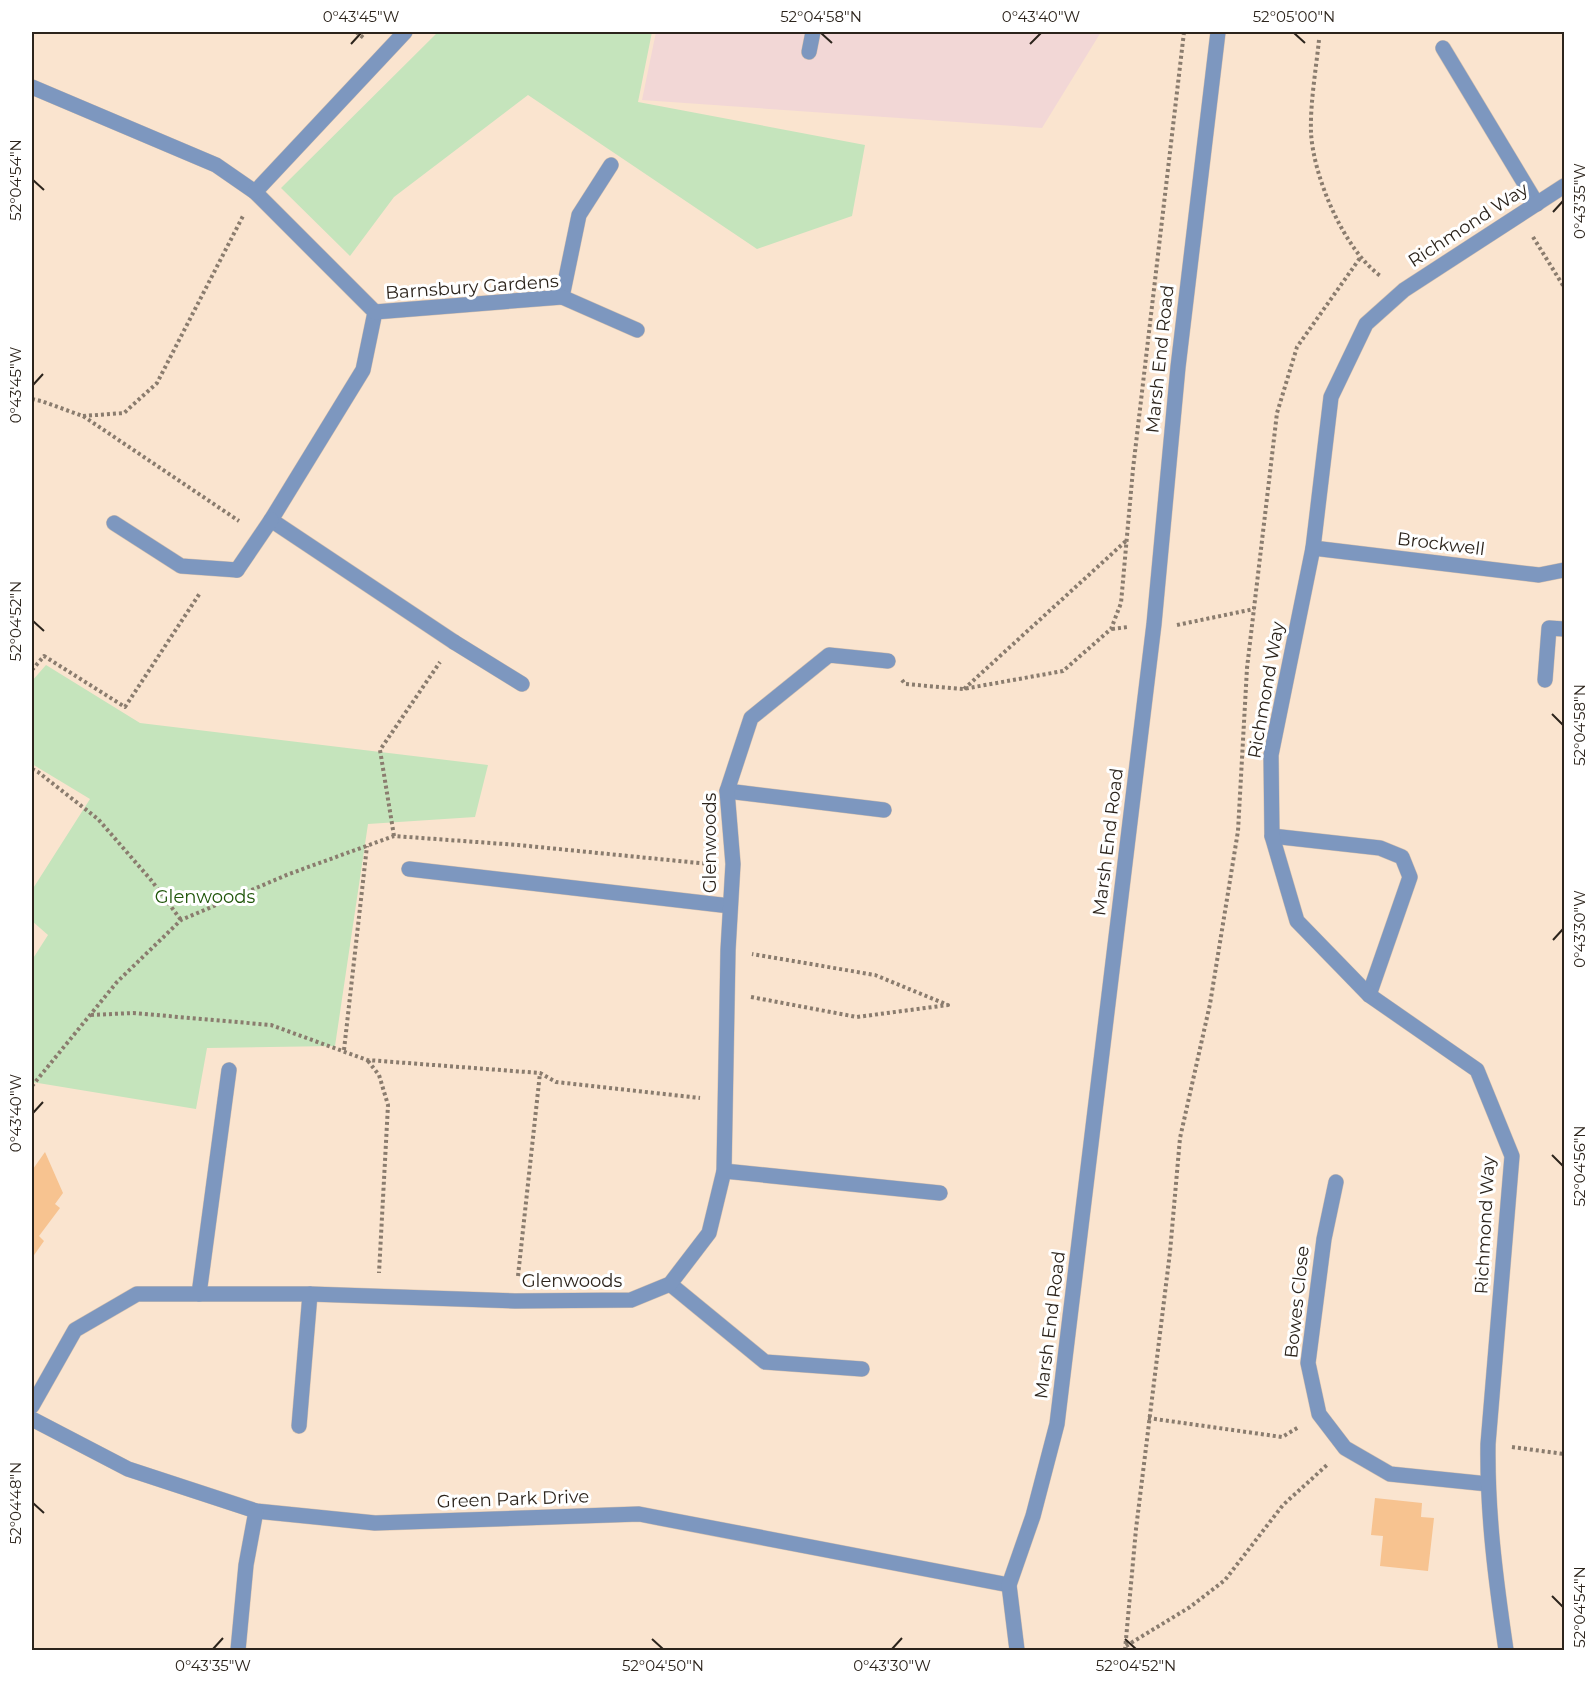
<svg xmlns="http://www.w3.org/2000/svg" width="1596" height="1682" font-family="Montserrat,sans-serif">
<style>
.industrial{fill:#f2d7d6}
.green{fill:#c5e4bc}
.building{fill:#f7c390}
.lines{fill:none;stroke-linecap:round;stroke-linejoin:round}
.service-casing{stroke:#d5c1af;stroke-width:16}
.minor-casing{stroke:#d5c1af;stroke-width:16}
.tertiary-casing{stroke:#d5c1af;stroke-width:16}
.path{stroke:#8a7c6e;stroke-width:4;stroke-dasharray:3 3;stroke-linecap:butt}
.service{stroke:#7d97bf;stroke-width:15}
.minor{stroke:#7d97bf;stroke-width:15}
.tertiary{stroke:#7d97bf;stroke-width:15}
.ticks{fill:none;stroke:#2c241c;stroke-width:2}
.labels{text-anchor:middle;stroke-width:6;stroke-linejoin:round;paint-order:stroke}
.street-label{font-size:18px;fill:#2c241c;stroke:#fff}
.park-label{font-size:18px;fill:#1e5508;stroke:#fff}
.neatline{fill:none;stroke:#2c241c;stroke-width:2}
.ticks-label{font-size:15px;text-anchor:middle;fill:#2c241c}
</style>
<rect width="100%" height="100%" fill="#fae4cf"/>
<path class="industrial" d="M656 32H1101L1042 128 642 100Z"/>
<g class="green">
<path d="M438 32H652L638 102 865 145 852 216 757 249 528 95 394 197 350 256 281 188Z"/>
<path d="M46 665 140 723 488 765 475 817 368 824 335 1046 207 1048 196 1109 32 1082V960L48 935 32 921V890L90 799 32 764V681Z"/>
</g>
<g class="building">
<path d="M45 1152 63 1193 55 1204 60 1208 39 1236 44 1241 32 1258V1167L33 1169Z"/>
<path d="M1375 1498 1422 1503 1421 1517 1434 1518 1428 1571 1380 1566 1383 1536 1371 1535Z"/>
</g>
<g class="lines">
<g class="service-casing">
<g id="service">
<path d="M1443 48 1537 204"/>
<path d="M562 297 579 215 611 165"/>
<path d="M114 523 181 566 237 570"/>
<path d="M454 642 522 684"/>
<path d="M1545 680 1549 628 1564 629"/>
<path d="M727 791 884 810"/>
<path d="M1272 836 1380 848 1402 857 1410 877 1369 995"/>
<path d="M409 869 730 906"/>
<path d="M724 1171 940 1193"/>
<path d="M670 1284 765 1362 862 1369"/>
<path d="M199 1294 229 1070"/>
<path d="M299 1426 310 1294"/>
</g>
</g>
<g class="minor-casing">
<g id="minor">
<path d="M809 52 813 32"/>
<path d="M32 87 216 165 255 192 375 312 363 370 271 520 454 642"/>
<path d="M255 192 405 32"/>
<path d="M375 312 562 297 637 330"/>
<path d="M1313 548 1539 575 1564 570"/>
<path d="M237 570 271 520"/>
<path d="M1336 1182 1324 1239 1308 1363 1319 1414 1345 1448 1390 1474 1488 1484"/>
<path d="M32 1406 75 1330 137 1294H310L515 1301 631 1300 670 1284 709 1233 724 1171 728 950 733 864 727 791 751 718 829 655 888 661"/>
<path d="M32 1419 128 1469 256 1511 375 1523 639 1514 1009 1585"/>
<path d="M238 1650 246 1565 256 1511"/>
<path d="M1506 1650C1496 1582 1487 1514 1488 1444L1512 1156 1477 1070 1369 995 1297 921 1272 836 1271 755 1313 548 1331 397 1366 324 1404 290 1564 186"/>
</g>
</g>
<g class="tertiary-casing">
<path id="tertiary" d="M1017 1650 1009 1585 1033 1516 1057 1424 1154 624 1178 367 1218 32"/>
</g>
<g class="path">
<path d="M356 32 365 39"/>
<path d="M1319 40C1316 69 1310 104 1311 132 1313 177 1345 252 1382 277"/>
<path d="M1533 237 1564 287"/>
<path d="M32 399 41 401 83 416 239 521"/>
<path d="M83 416 124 413 157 383 244 214"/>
<path d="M1177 625 1254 609"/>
<path d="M1112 629 1128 627"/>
<path d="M32 670 44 656 125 707 200 593"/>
<path d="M902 680 905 684 963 689 1063 671 1111 629 1121 603 1133 469 1184 32"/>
<path d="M964 689 1127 540"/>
<path d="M32 769 38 772 98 819 151 880 181 920"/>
<path d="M394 836 380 750 440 662"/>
<path d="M751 997 857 1017 948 1005 875 975 752 954"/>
<path d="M91 1015 133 1013 271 1025 367 1060 540 1073 556 1082 700 1098"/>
<path d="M344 1050 367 846"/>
<path d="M368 1061 379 1075 388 1105 379 1273"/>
<path d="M32 1086 117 982 181 920 289 874 394 836 518 845 709 864"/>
<path d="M518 1276 540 1073"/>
<path d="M1148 1418 1282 1437 1299 1427"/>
<path d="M1512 1447 1564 1454"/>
<path d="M1126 1646 1190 1607 1225 1580 1283 1505 1327 1465"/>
<path d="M1125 1650 1136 1529 1170 1252 1180 1138 1210 1004 1238 831 1247 668 1277 413 1297 347 1360 258"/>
</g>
<use href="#service" class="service"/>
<use href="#minor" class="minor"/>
<use href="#tertiary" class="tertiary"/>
</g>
<path class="ticks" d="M821 33 832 43M1294 33 1305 43M351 44 361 33M1030 44 1041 33M33 180 44 190M1553 212 1563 201M33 385 43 374M33 621 44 631M1552 714 1563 725M1553 940 1563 929M33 1113 43 1102M1552 1155 1563 1166M33 1503 44 1513M1552 1596 1563 1607M652 1639 663 1649M1125 1639 1136 1649M213 1649 223 1638M892 1649 902 1638"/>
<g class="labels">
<g class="street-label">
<text transform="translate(1468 225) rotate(-33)" y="6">Richmond Way</text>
<text transform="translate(472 287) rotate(-4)" y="6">Barnsbury Gardens</text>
<text transform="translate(1160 359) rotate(-84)" y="6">Marsh End Road</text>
<text transform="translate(1441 544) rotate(7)" y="6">Brockwell</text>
<text transform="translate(1266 690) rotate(-80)" y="6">Richmond Way</text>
<text transform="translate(1108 842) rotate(-83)" y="6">Marsh End Road</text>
<text transform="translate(710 843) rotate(-90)" y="6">Glenwoods</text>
<text transform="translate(1485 1225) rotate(-87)" y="6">Richmond Way</text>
<text x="572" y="1287">Glenwoods</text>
<text transform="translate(1297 1302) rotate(-84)" y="6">Bowes Close</text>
<text transform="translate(1050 1325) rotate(-83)" y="6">Marsh End Road</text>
<text transform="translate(513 1499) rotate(-2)" y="6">Green Park Drive</text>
</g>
<g class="park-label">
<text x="205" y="903">Glenwoods</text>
</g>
</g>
<rect width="1596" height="1682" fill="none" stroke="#ffffff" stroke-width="66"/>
<rect x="33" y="33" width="1530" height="1616" class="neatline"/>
<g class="ticks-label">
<text x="361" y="22">0°43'45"W</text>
<text x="821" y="22">52°04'58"N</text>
<text x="1041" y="22">0°43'40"W</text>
<text x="1294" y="22">52°05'00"N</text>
<text transform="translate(16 180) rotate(-90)" y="5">52°04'54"N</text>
<text transform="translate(1580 201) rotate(-90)" y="5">0°43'35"W</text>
<text transform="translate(16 385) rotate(-90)" y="5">0°43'45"W</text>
<text transform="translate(16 621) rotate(-90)" y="5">52°04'52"N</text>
<text transform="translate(1580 725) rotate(-90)" y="5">52°04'58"N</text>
<text transform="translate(1580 929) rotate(-90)" y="5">0°43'30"W</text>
<text transform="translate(16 1113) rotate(-90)" y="5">0°43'40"W</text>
<text transform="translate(1580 1166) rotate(-90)" y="5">52°04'56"N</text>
<text transform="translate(16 1503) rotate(-90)" y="5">52°04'48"N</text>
<text transform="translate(1580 1607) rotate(-90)" y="5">52°04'54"N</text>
<text x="213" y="1671">0°43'35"W</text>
<text x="663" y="1671">52°04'50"N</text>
<text x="892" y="1671">0°43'30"W</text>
<text x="1136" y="1671">52°04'52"N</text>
</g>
</svg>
